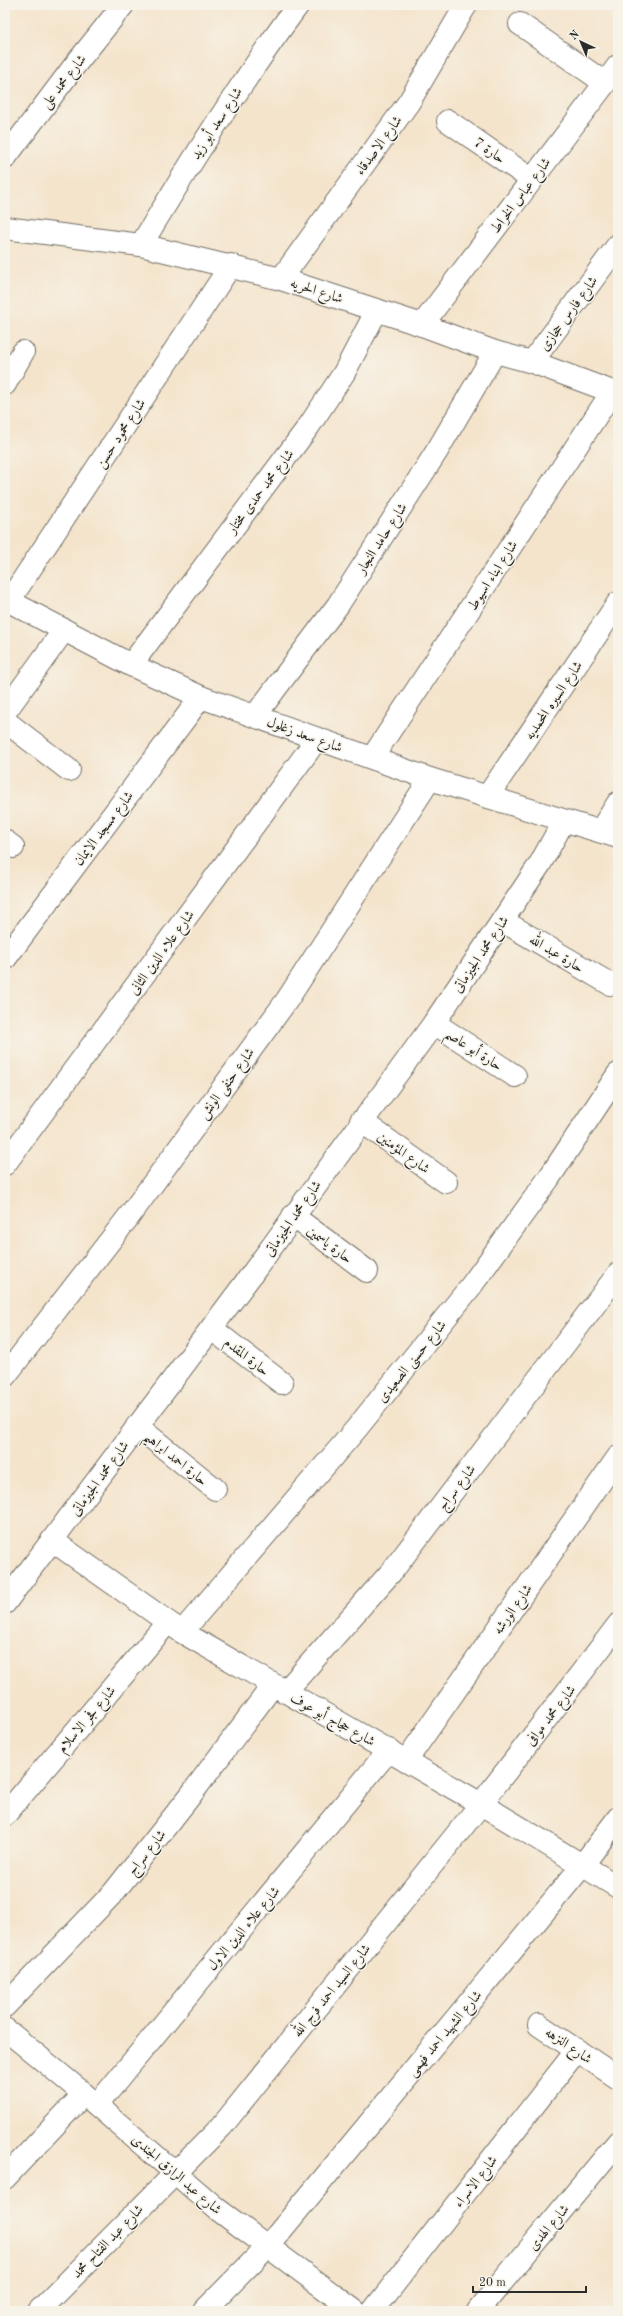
<svg xmlns="http://www.w3.org/2000/svg" width="623" height="2316" font-family="'Old Standard TT',Amiri,serif">
<style>
.lines{fill:none;stroke-linecap:round;stroke-linejoin:round}
.minor-casing{stroke:#716c63;stroke-width:24}
.minor{stroke:#fff;stroke-width:22}
.labels{text-anchor:middle;stroke-width:3;stroke-linejoin:round;paint-order:stroke}
.street-label{font-size:14px;fill:#2b2b2b;stroke:#f7f3e8}
</style>
<rect width="100%" height="100%" fill="#f7f3e8"/>
<filter id="ink" filterUnits="userSpaceOnUse"><feTurbulence type="fractalNoise" baseFrequency=".025" numOctaves="2"/><feDisplacementMap in="SourceGraphic" scale="8" xChannelSelector="R" yChannelSelector="G"/><feConvolveMatrix kernelMatrix="1 2 1 2 8 2 1 2 1" color-interpolation-filters="sRGB"/></filter>
<filter id="wash" filterUnits="userSpaceOnUse"><feTurbulence type="fractalNoise" baseFrequency=".012" numOctaves="4" result="noise"/><feDisplacementMap in="SourceGraphic" scale="16" xChannelSelector="R" yChannelSelector="G"/><feGaussianBlur stdDeviation="0.9" result="paint"/><feColorMatrix in="noise" values="0 0 0 0 0 0 0 0 0 0 0 0 0 0 0 0 0 1.4 0 .05"/><feComposite in="paint" operator="in"/></filter>
<g filter="url(#wash)">
<rect width="100%" height="100%" fill="#f4e4cc"/>
</g>
<g filter="url(#ink)">
<g class="lines">
<g class="minor-casing">
<g id="minor">
<path d="M520 24 605 83"/>
<path d="M448 121 531 179"/>
<path d="M5 158 75 65 123 5"/>
<path d="M5 228 141 245 281 279 422 325 495 352 532 362 618 394"/>
<path d="M141 245C190 163 241 82 298 5"/>
<path d="M281 279 409 102 466 5"/>
<path d="M422 325 618 66"/>
<path d="M532 362 618 245"/>
<path d="M5 384 23 352"/>
<path d="M5 599 131 665 201 697 430 779 618 837"/>
<path d="M9 601 231 265"/>
<path d="M131 665 309 426 344 373 377 310"/>
<path d="M5 712 64 630"/>
<path d="M255 716 338 605 437 451 495 352"/>
<path d="M5 721 69 770"/>
<path d="M372 758 612 392"/>
<path d="M487 797 618 603"/>
<path d="M600 831 618 803"/>
<path d="M5 841 13 847"/>
<path d="M503 921 610 984"/>
<path d="M5 959 201 697"/>
<path d="M434 1023 515 1076"/>
<path d="M361 1121 446 1182"/>
<path d="M5 1164 317 739"/>
<path d="M293 1216 367 1271"/>
<path d="M212 1329 282 1383"/>
<path d="M5 1376 130 1215 287 1000 430 779"/>
<path d="M137 1426 215 1489"/>
<path d="M53 1541 182 1632 481 1804 618 1887"/>
<path d="M5 1603 252 1274 434 1023 540 864 563 822"/>
<path d="M182 1632 357 1428 471 1286 549 1178 618 1074"/>
<path d="M285 1692 393 1570 618 1274"/>
<path d="M406 1761 618 1457"/>
<path d="M5 1815 167 1623"/>
<path d="M5 2006 114 1892 190 1796 273 1685"/>
<path d="M539 2025 618 2078"/>
<path d="M5 2029 84 2094 217 2209 355 2311"/>
<path d="M97 2105 389 1750"/>
<path d="M5 2178 84 2094"/>
<path d="M39 2311 222 2126 481 1804 618 1625"/>
<path d="M204 2311 268 2246 582 1866 618 1818"/>
<path d="M373 2311 577 2050"/>
<path d="M478 2311 618 2142"/>
</g>
</g>
<use href="#minor" class="minor"/>
</g>
</g>
<g class="labels">
<g class="street-label">
<text transform="translate(63 81) rotate(-52)" y="5">شارع محمد على</text>
<text transform="translate(216 123) rotate(-57)" y="5">شارع سعد أبو زيد</text>
<text transform="translate(378 145) rotate(-54)" y="5">شارع الاصدقاء</text>
<text transform="translate(490 150) rotate(35)" y="5">حارة 7</text>
<text transform="translate(520 195) rotate(-53)" y="5">شارع عباس الخراط</text>
<text transform="translate(317 290) rotate(18)" y="5">شارع الحريه</text>
<text transform="translate(568 313) rotate(-54)" y="5">شارع فارس حجازى</text>
<text transform="translate(120 433) rotate(-57)" y="5">شارع محمود حسن</text>
<text transform="translate(260 491) rotate(-53)" y="5">شارع محمد حمدى مختار</text>
<text transform="translate(381 538) rotate(-57)" y="5">شارع حامد النجار</text>
<text transform="translate(492 575) rotate(-57)" y="5">شارع ابناء اسيوط</text>
<text transform="translate(553 700) rotate(-56)" y="5">شارع السيره المحمديه</text>
<text transform="translate(305 734) rotate(20)" y="5">شارع سعد زغلول</text>
<text transform="translate(103 828) rotate(-53)" y="5">شارع مسجد الايمان</text>
<text transform="translate(161 952) rotate(-54)" y="5">شارع علاء الدين الثانى</text>
<text transform="translate(557 953) rotate(31)" y="5">حارة عبد الله</text>
<text transform="translate(480 954) rotate(-56)" y="5">شارع محمد الجيزماتى</text>
<text transform="translate(474 1049) rotate(33)" y="5">حارة أبو عاصم</text>
<text transform="translate(226 1083) rotate(-54)" y="5">شارع حنفى الونش</text>
<text transform="translate(404 1152) rotate(36)" y="5">شارع المؤمنين</text>
<text transform="translate(292 1218) rotate(-55)" y="5">شارع محمد الجيزماتى</text>
<text transform="translate(330 1244) rotate(37)" y="5">حارة ياسمين</text>
<text transform="translate(247 1356) rotate(38)" y="5">حارة المقدم</text>
<text transform="translate(411 1361) rotate(-51)" y="5">شارع حسنى الصعيدى</text>
<text transform="translate(176 1458) rotate(39)" y="5">حارة احمد ابراهيم</text>
<text transform="translate(99 1478) rotate(-54)" y="5">شارع محمد الجيزماتى</text>
<text transform="translate(456 1487) rotate(-53)" y="5">شارع سراج</text>
<text transform="translate(512 1609) rotate(-55)" y="5">شارع الورشه</text>
<text transform="translate(550 1715) rotate(-52)" y="5">شارع محمد موافى</text>
<text transform="translate(86 1719) rotate(-50)" y="5">شارع فجر الاسلام</text>
<text transform="translate(333 1719) rotate(29)" y="5">شارع حجاج أبو عوف</text>
<text transform="translate(146 1852) rotate(-52)" y="5">شارع سراج</text>
<text transform="translate(243 1928) rotate(-50)" y="5">شارع علاء الدين الاول</text>
<text transform="translate(331 1990) rotate(-51)" y="5">شارع السيد احمد فرج الله</text>
<text transform="translate(444 2033) rotate(-50)" y="5">شارع الشهيد احمد فهمى</text>
<text transform="translate(569 2045) rotate(34)" y="5">شارع النزهه</text>
<text transform="translate(177 2174) rotate(41)" y="5">شارع عبد الرازق الجندى</text>
<text transform="translate(475 2181) rotate(-52)" y="5">شارع الاسراء</text>
<text transform="translate(548 2227) rotate(-50)" y="5">شارع الهدى</text>
<text transform="translate(107 2241) rotate(-46)" y="5">شارع عبد الفتاح محمد</text>
</g>
</g>
<rect width="623" height="2316" fill="none" stroke="#f7f3e8" stroke-width="20"/>
<g transform="translate(581 42) rotate(316)" stroke="#f7f3e8" stroke-width="3" paint-order="stroke">
<path d="M0-3L7 15L0 10L-7 15Z" fill="#2b2b2b"/>
<text y="-6" font-size="11" font-weight="bold" text-anchor="middle" fill="#2b2b2b">N</text>
</g>
<path d="M473 2286v6h113v-6" fill="none" stroke="#2b2b2b" stroke-width="2"/>
<text x="479" y="2286" font-size="12" fill="#2b2b2b" stroke="#f7f3e8" stroke-width="3" paint-order="stroke">20 m</text>
</svg>
